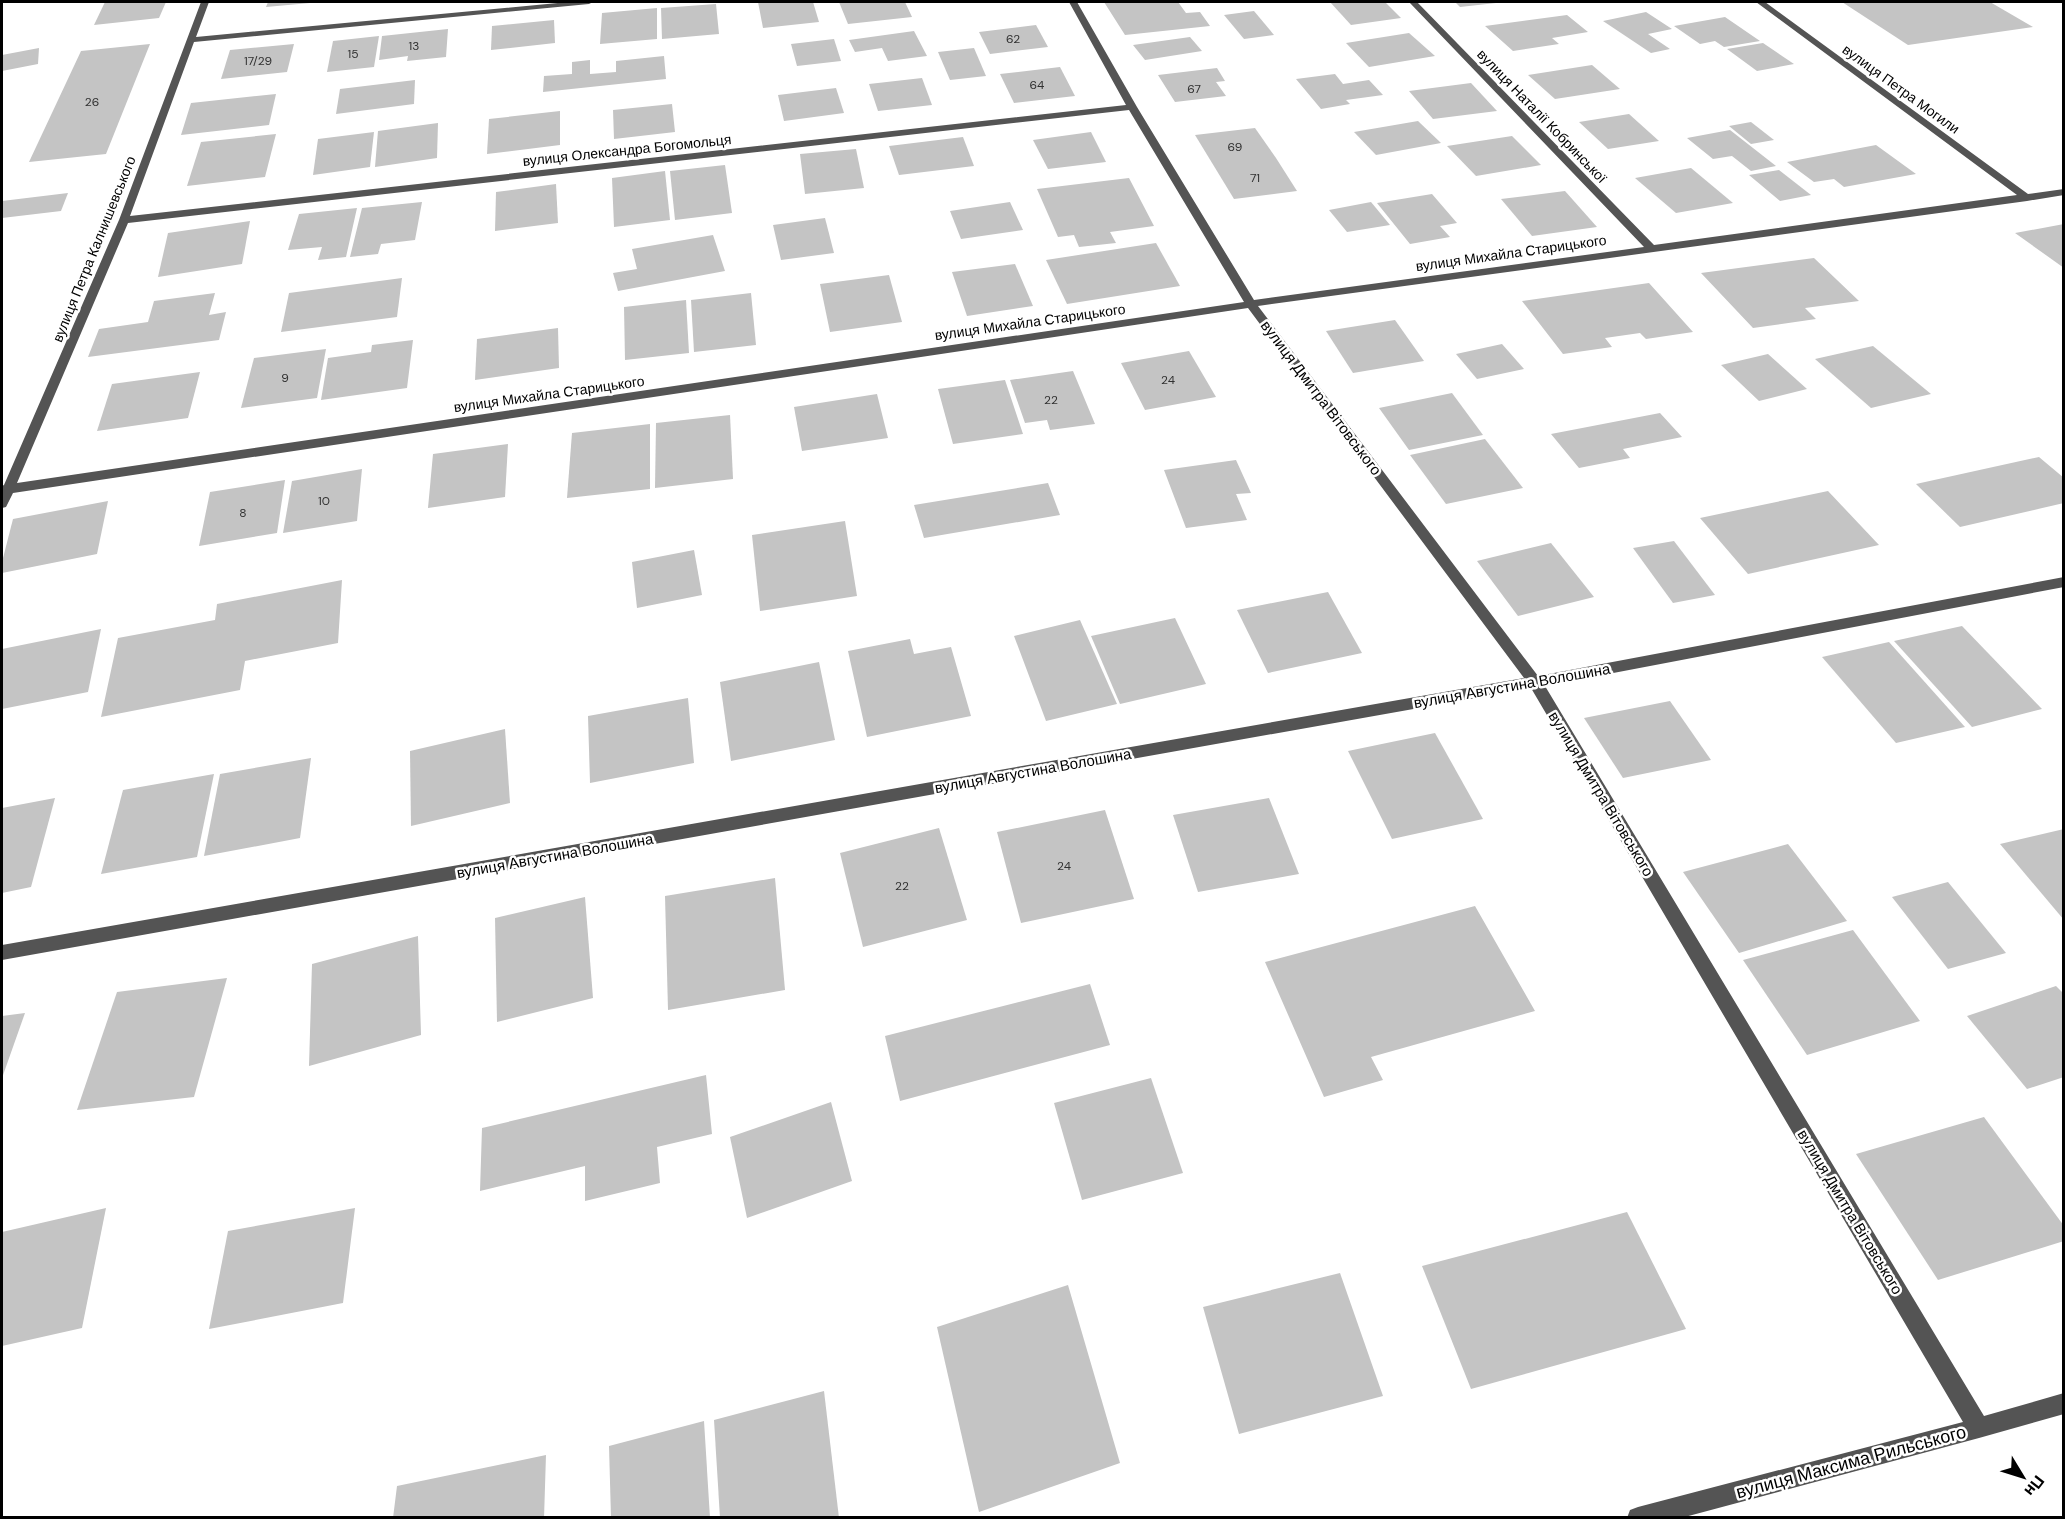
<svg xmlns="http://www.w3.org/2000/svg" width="2065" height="1519" font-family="'DM Sans',sans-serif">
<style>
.building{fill:#c4c4c4}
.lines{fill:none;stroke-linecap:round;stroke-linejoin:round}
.minor{fill:#545454;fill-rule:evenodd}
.labels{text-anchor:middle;stroke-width:5;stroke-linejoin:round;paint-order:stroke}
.number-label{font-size:12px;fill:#313131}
.far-street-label{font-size:14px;fill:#000;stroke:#fff}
.street-label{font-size:15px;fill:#000;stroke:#fff}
.near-street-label{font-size:18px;fill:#000;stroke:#fff}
</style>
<rect width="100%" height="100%" fill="#fff"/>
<g class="building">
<path d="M105 2H166L159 18 94 25Z"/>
<path d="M268 2H310V3L266 7Z"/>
<path d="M758 2H813L819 22 763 28Z"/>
<path d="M839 2H905L912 17 848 24Z"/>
<path d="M1104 2H1178L1186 13 1200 12 1210 26 1125 35Z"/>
<path d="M1330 2H1385L1401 18 1351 25Z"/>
<path d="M1455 2H1496V3L1460 7Z"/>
<path d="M1842 2H1990L2033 27 1908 45Z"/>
<path d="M716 4 719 34 662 39 661 8Z"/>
<path d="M657 8V39L600 44 602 13Z"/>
<path d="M1254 11 1274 35 1244 39 1224 15Z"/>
<path d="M1646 12 1672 29 1648 34 1670 49 1651 53 1603 21Z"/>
<path d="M1567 15 1588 32 1552 38 1559 44 1513 51 1485 26Z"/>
<path d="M1725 17 1760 41 1724 47 1715 41 1700 44 1674 26Z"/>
<path d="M554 20 555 43 491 50 492 26Z"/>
<path d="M1036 25 1048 47 990 54 979 32Z"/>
<path d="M448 29 446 57 407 61 408 56 379 60 382 36Z"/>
<path d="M914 31 927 56 888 61 882 48 855 52 849 40Z"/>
<path d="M1409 33 1435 56 1369 67 1346 43Z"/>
<path d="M379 36 374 67 327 72 333 41Z"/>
<path d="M1190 37 1202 51 1145 60 1133 45Z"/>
<path d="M834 39 841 61 797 66 791 44Z"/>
<path d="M1763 43 1794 64 1757 71 1727 49Z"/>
<path d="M150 44 106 154 29 162 81 51Z"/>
<path d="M294 44 287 72 221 79 230 50Z"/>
<path d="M39 48 38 64 2 71V55Z"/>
<path d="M974 48 986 76 950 80 938 52Z"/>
<path d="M664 56 666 79 543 92 544 76 572 74V62L590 60V74L616 72V61Z"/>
<path d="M1592 65 1620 89 1555 99 1528 75Z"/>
<path d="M1060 67 1075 96 1014 103 1000 74Z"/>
<path d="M1217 68 1225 81 1216 82 1226 96 1175 102 1158 75Z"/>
<path d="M1335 74 1343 84 1369 80 1383 95 1346 100 1350 104 1321 109 1296 79Z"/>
<path d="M922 78 932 105 878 111 869 84Z"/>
<path d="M415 80 414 104 336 114 340 89Z"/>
<path d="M1471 83 1497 111 1433 119 1409 91Z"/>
<path d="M836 88 844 113 784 121 778 95Z"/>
<path d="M276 94 269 125 181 135 191 103Z"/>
<path d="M672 104 675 132 614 139 613 110Z"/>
<path d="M560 111V145L487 154 489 119Z"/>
<path d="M1629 114 1659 141 1608 149 1579 122Z"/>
<path d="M1418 121 1441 143 1376 155 1354 132Z"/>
<path d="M1751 122 1774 140 1751 144 1729 126Z"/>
<path d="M438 123 437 158 375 167 378 131Z"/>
<path d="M1255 128 1276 158 1297 191 1234 199 1195 135Z"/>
<path d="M1730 130 1776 166 1751 171 1732 156 1713 159 1687 138Z"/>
<path d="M374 132 370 167 313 175 318 139Z"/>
<path d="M1091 132 1106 162 1048 169 1033 140Z"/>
<path d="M276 134 265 177 187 186 201 142Z"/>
<path d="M1512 136 1541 165 1476 176 1447 146Z"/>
<path d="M963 137 974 166 899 175 889 146Z"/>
<path d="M1876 145 1916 174 1844 187 1834 179 1814 182 1787 162Z"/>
<path d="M856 149 864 188 805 194 800 154Z"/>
<path d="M725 165 732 213 675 220 670 171Z"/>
<path d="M1691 168 1733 203 1676 213 1635 178Z"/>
<path d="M1779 170 1811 195 1780 201 1749 175Z"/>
<path d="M665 171 670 220 614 227 612 178Z"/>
<path d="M1129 178 1154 226 1110 232 1116 243 1079 247 1074 235 1058 237 1037 189Z"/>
<path d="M556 184 558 223 495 231 496 192Z"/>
<path d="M1565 191 1597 227 1532 236 1501 199Z"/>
<path d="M68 193 61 211 2 218V201Z"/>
<path d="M1432 194 1457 223 1440 226 1450 237 1410 244 1377 203Z"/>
<path d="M422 202 415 240 381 244 378 254 350 257 362 208Z"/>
<path d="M1010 202 1023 230 961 239 950 211Z"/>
<path d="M1371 202 1390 225 1347 232 1329 210Z"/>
<path d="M357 208 346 257 318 260 322 247 288 250 299 214Z"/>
<path d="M825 218 834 253 781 260 773 225Z"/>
<path d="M250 221 242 264 158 277 168 233Z"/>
<path d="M2064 224V268L2015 233Z"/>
<path d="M713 235 725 271 618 291 613 273 637 269 632 249Z"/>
<path d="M1156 243 1180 286 1067 304 1046 260Z"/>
<path d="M1814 258 1859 301 1805 308 1816 319 1753 328 1701 273Z"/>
<path d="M1015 264 1033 306 967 316 952 272Z"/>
<path d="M889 275 902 322 830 332 820 284Z"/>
<path d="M402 278 397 317 281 332 289 293Z"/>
<path d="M1649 283 1693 332 1646 339 1640 333 1605 338 1612 347 1563 354 1522 301Z"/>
<path d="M215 293 209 315 226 312 219 340 88 357 99 329 148 322 154 301Z"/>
<path d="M751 293 756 345 694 352 691 300Z"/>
<path d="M686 300 689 353 625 360 624 307Z"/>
<path d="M1395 320 1424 361 1353 373 1326 331Z"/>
<path d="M558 328 559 368 475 380 477 339Z"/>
<path d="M413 340 407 388 321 400 328 358 371 352 372 345Z"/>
<path d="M1502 344 1524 369 1477 379 1456 354Z"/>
<path d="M1873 346 1931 394 1871 408 1815 359Z"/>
<path d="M326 349 317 398 241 408 254 358Z"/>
<path d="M1189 351 1216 397 1145 410 1121 363Z"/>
<path d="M1768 354 1807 389 1759 401 1721 365Z"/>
<path d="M1073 371 1095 424 1050 430 1047 420 1025 423 1010 380Z"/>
<path d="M200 372 188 418 97 431 112 384Z"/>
<path d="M1005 380 1023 434 953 444 938 389Z"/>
<path d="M1452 393 1483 435 1409 450 1379 408Z"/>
<path d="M877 394 888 438 802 451 794 407Z"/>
<path d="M1660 413 1682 437 1623 449 1630 458 1579 468 1551 434Z"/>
<path d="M730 415 733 479 655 488 656 423Z"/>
<path d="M650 424V489L567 498 572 433Z"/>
<path d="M1485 439 1523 488 1446 504 1410 455Z"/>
<path d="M508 444 505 497 428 508 433 454Z"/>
<path d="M2039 457 2064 478V503L1960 527 1916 484Z"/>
<path d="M1236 460 1251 493 1236 494 1247 520 1186 528 1164 470Z"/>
<path d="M362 469 357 521 283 533 292 481Z"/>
<path d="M285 480 277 533 199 546 210 492Z"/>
<path d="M1048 483 1060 515 924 538 914 505Z"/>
<path d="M1828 491 1879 545 1748 574 1700 518Z"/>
<path d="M108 501 97 554 2 573V562L13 519Z"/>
<path d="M845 521 857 596 760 611 752 535Z"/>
<path d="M1674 541 1715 595 1673 603 1633 548Z"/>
<path d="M1551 543 1594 597 1518 616 1477 561Z"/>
<path d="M694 550 702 595 637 608 632 562Z"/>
<path d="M342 580 338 643 245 661 240 690 101 717 118 638 215 620 217 604Z"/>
<path d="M1328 592 1362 653 1268 673 1237 610Z"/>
<path d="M1175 618 1206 684 1120 704 1091 636Z"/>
<path d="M1080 620 1117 704 1046 721 1014 636Z"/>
<path d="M1962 626 2042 709 1972 727 1894 641Z"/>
<path d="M101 629 88 692 2 709V649Z"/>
<path d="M910 639 914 654 951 647 971 716 867 737 848 651Z"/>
<path d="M1889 642 1965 727 1896 743 1822 657Z"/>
<path d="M819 662 835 740 731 761 720 682Z"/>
<path d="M688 698 694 763 590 783 588 716Z"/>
<path d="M1670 701 1711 760 1623 778 1584 718Z"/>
<path d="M505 729 510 803 411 826 410 751Z"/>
<path d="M1435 733 1483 819 1392 839 1348 751Z"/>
<path d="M311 758 300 838 204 856 220 774Z"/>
<path d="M214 774 197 857 101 874 123 790Z"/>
<path d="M55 798 31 887 2 893V808Z"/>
<path d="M1269 798 1299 874 1198 892 1173 815Z"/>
<path d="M1105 810 1134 899 1021 923 997 832Z"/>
<path d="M939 828 967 920 863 947 840 853Z"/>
<path d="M2064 829V920L2000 844Z"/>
<path d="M1788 844 1847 921 1739 953 1683 872Z"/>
<path d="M775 878 785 990 668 1010 665 896Z"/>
<path d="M1948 882 2006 953 1948 969 1892 897Z"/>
<path d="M585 897 593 998 497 1022 495 918Z"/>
<path d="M1475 906 1535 1011 1371 1057 1383 1080 1324 1097 1265 962Z"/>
<path d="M1853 930 1920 1021 1807 1055 1743 960Z"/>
<path d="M418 936 421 1035 309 1066 312 964Z"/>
<path d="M227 978 194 1097 77 1110 117 992Z"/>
<path d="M1090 984 1110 1045 900 1101 885 1036Z"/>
<path d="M2056 986 2064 994V1077L2027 1089 1967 1016Z"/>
<path d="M25 1013 2 1078V1016Z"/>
<path d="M706 1075 712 1134 657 1147 660 1183 585 1201V1166L480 1191 482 1128Z"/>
<path d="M1151 1078 1183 1173 1082 1200 1054 1103Z"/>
<path d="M831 1102 852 1181 747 1218 730 1137Z"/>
<path d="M1984 1117 2064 1226V1241L1938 1280 1856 1154Z"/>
<path d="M106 1208 82 1328 2 1346V1232Z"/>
<path d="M355 1208 343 1303 209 1329 228 1231Z"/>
<path d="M1627 1212 1686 1329 1471 1389 1422 1266Z"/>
<path d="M1340 1273 1383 1396 1239 1434 1203 1307Z"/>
<path d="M1068 1285 1120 1463 979 1512 937 1327Z"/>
<path d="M824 1391 839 1518H720L714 1420Z"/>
<path d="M704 1421 710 1518H611L609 1446Z"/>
<path d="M546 1455 544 1518H393L397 1486Z"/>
</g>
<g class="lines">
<path class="minor" d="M201 2H209L196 37 568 2H593L589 4 194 42 130 216 1126 105 1069 2H1077L1137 107 1254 300 1644 247 1409 2H1417L1654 245 2017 195 1756 2H1765L2028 194 2064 189V195L2027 201 1258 306 1538 676 2064 577V587L1545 686 1984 1416 2064 1393V1414L1979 1438 1681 1518H1627L1630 1510 1638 1507 1963 1422 1531 688 2 960V945L1524 678 1248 308 13 493 6 507 2 508V486L4 485 119 220ZM1129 110 1244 302 17 483 128 223Z"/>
</g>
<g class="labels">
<g class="number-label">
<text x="1013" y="43">62</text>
<text x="414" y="50">13</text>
<text x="353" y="58">15</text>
<text x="258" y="65">17/29</text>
<text x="1037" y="89">64</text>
<text x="1194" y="93">67</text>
<text x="92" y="106">26</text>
<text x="1235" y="151">69</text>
<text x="1255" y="182">71</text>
<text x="285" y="382">9</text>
<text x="1168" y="384">24</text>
<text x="1051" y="404">22</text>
<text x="324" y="505">10</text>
<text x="243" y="517">8</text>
<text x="1064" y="870">24</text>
<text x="902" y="890">22</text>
</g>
<g class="far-street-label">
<text transform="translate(1901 89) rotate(36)" y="5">вулиця Петра Могили</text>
<text transform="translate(1542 116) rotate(46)" y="5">вулиця Наталії Кобринської</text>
<text transform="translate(627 150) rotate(-6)" y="5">вулиця Олександра Богомольця</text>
<text transform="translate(94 249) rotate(-68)" y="5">вулиця Петра Калнишевського</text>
<text transform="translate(1511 253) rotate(-8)" y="5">вулиця Михайла Старицького</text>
<text transform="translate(1030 322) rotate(-8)" y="5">вулиця Михайла Старицького</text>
<text transform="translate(549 394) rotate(-8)" y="5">вулиця Михайла Старицького</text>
</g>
<g class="street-label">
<text transform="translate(1321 398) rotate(53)" y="5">вулиця Дмитра Вітовського</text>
<text transform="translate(1512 686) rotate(-10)" y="5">вулиця Августина Волошина</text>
<text transform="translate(1033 771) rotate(-10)" y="5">вулиця Августина Волошина</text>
<text transform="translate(1601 794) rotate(59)" y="5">вулиця Дмитра Вітовського</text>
<text transform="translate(555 856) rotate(-10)" y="5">вулиця Августина Волошина</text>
<text transform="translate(1850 1212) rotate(59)" y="5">вулиця Дмитра Вітовського</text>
</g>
<g class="near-street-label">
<text transform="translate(1851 1462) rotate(-15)" y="6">вулиця Максима Рильського</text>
</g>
</g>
<rect width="2065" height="1519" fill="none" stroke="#000000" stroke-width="6"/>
<g transform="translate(2023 1477) rotate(128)" stroke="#ffffff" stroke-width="4.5" paint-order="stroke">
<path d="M0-4.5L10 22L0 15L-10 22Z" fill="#000000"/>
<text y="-9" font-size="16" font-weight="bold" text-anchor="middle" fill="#000000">Пн</text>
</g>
</svg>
